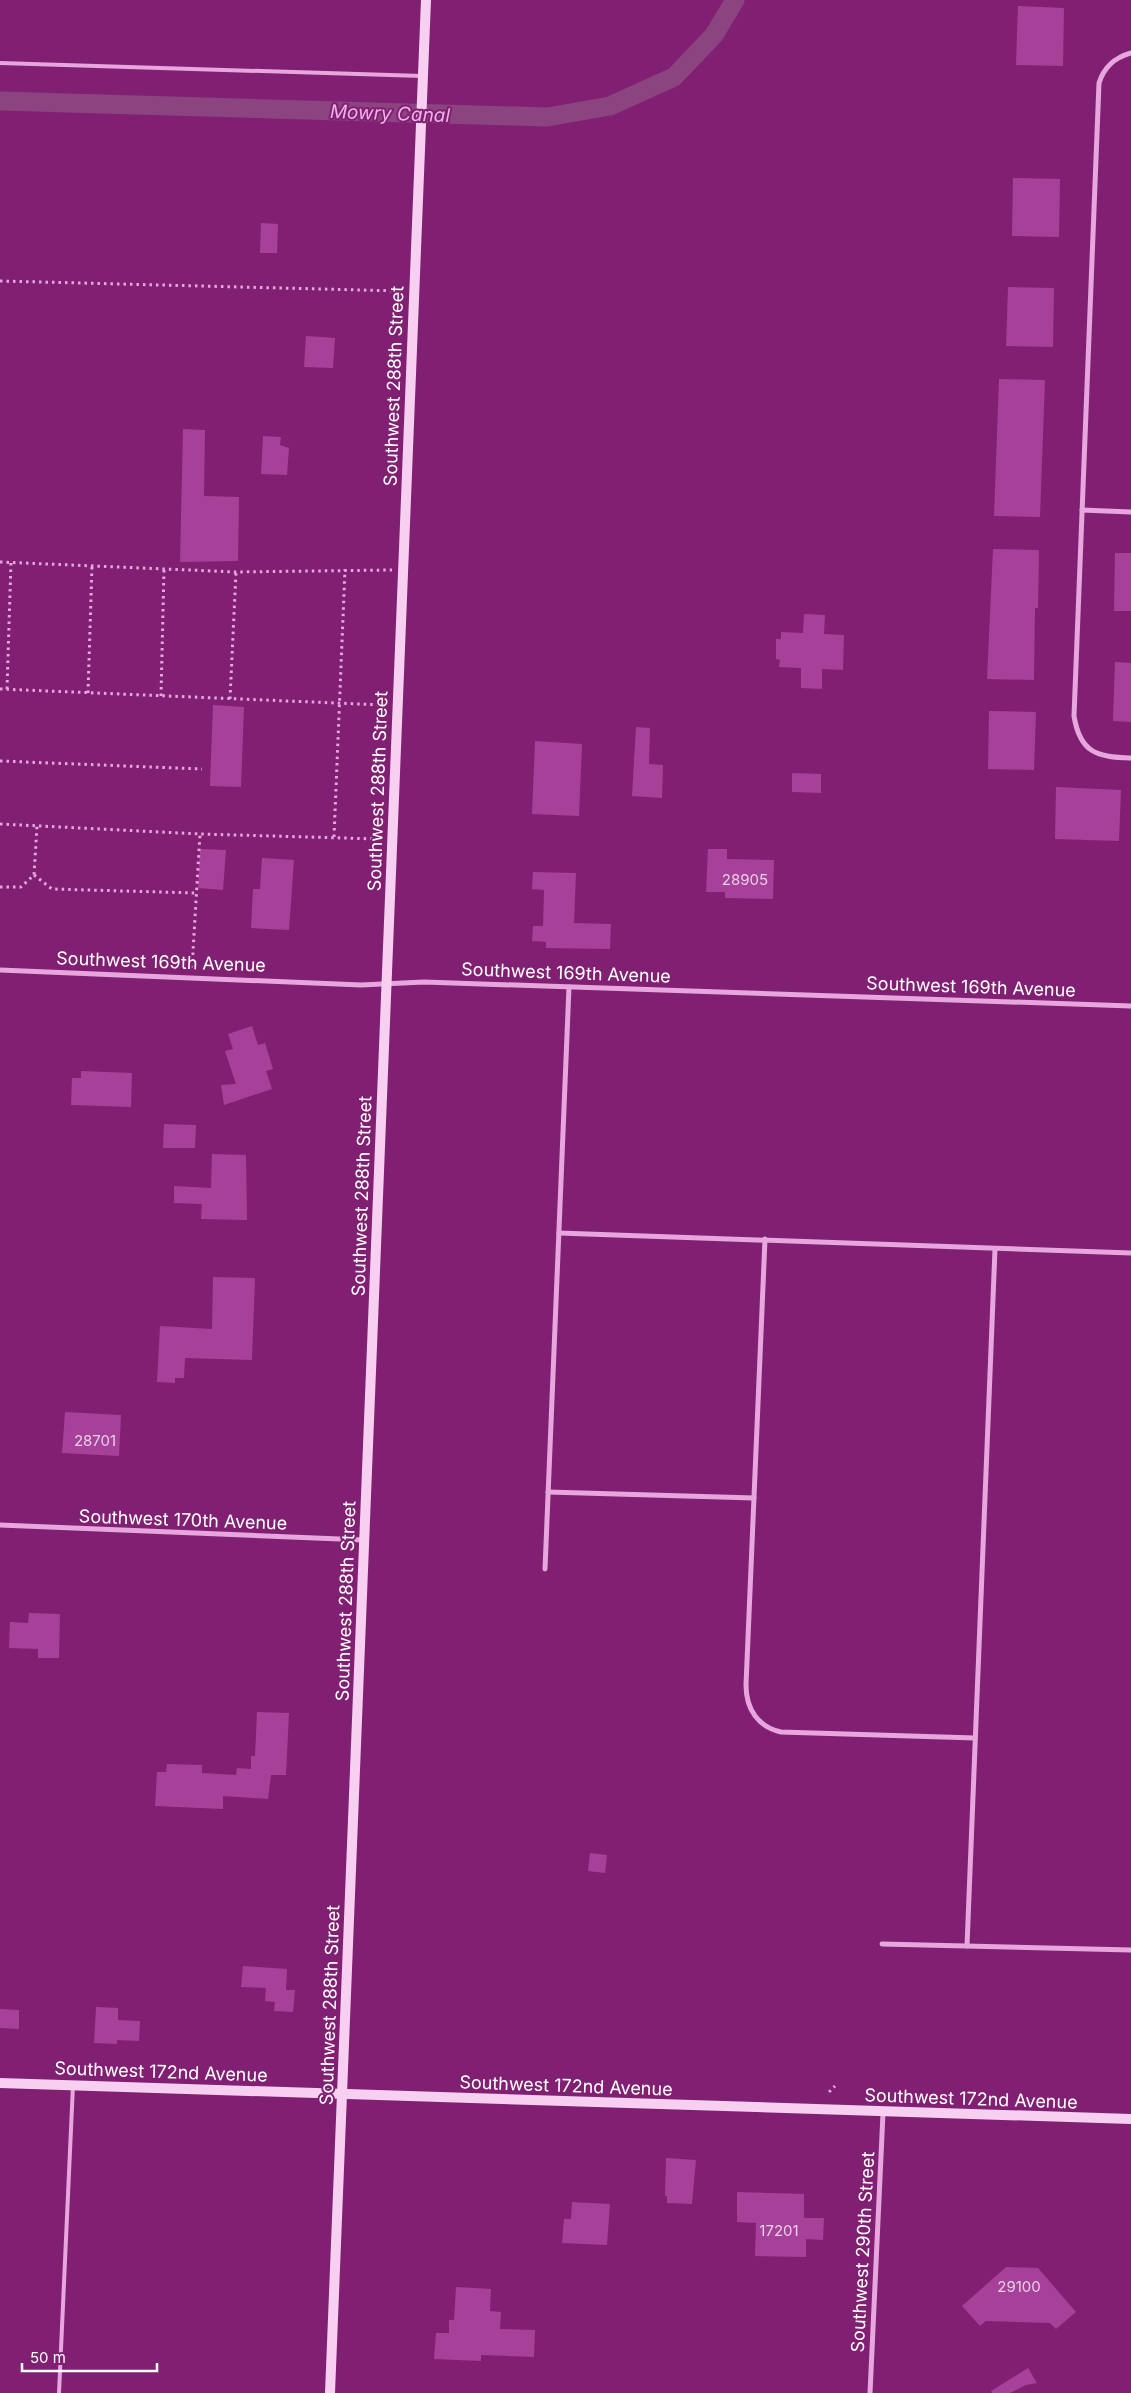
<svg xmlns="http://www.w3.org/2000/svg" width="1131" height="2393" font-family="Inter,sans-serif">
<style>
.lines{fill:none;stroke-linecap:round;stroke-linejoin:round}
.canal{stroke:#8b4480;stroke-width:19}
.building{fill:#a74098}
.path{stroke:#e8a6df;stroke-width:3;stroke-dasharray:2.5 4;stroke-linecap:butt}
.lane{stroke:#e8a6df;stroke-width:4}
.street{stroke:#e8a6df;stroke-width:5}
.secondary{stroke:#f7d0f1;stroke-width:10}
.labels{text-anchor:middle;stroke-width:4;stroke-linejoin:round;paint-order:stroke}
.number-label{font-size:15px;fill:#e9cfe5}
.street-label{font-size:18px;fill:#fff;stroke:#812072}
.water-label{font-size:19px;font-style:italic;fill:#f0b1e8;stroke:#812072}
</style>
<rect width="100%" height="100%" fill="#812072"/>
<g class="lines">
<path class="canal" d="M0 101 547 117 610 106 674 77 714 35 735 0"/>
</g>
<g class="building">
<path d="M1018 6 1064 8 1063 66 1016 65Z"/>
<path d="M1013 178 1060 179 1059 237 1012 236Z"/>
<path d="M261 223 278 224 277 253H260Z"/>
<path d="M1008 287 1054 288 1053 347 1006 346Z"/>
<path d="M306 336 335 338 333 368 304 367Z"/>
<path d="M999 379 1045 380 1040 517 994 516Z"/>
<path d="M183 429 205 430 204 496 239 497 238 561 180 562Z"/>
<path d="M263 436 281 437 280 445 289 448 287 475 261 474Z"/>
<path d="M993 549 1039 550 1038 608H1035L1034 680 987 679Z"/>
<path d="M1115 553H1131V611H1114Z"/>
<path d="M804 614 825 615 824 634 844 635 843 670 822 669V689L801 688V668L779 667 780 660 776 659V639H781V632L803 633Z"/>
<path d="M1115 662 1131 663V722L1113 721Z"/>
<path d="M213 705 244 707 241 787 210 786Z"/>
<path d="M989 711 1036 712 1034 770 988 769Z"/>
<path d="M636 727 650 728 649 764 663 765 662 798 632 796Z"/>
<path d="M535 741 582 744 579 816 532 814Z"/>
<path d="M792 773 821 774V793L792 792Z"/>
<path d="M1056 787 1121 790 1119 841 1055 839Z"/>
<path d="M200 849 226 850 223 890 198 888Z"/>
<path d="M708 849H727V859L774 860 773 899 725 898V892H706Z"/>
<path d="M262 858 294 860 289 930 251 928 253 889H260Z"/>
<path d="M533 872 576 873 574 923 611 924 610 949 546 948V942L532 941 533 926H543L544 890 532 889Z"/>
<path d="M252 1026 258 1045 265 1043 273 1069 266 1071 272 1089 224 1105 221 1085 236 1084 225 1051 233 1049 228 1034Z"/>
<path d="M81 1071 132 1073 131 1107 71 1105 72 1078H81Z"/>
<path d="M164 1124 196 1125 195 1148H163Z"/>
<path d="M212 1154 246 1155 247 1220 201 1219 202 1204 174 1203V1186L211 1188Z"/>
<path d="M213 1277 255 1278 252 1360 185 1358 184 1378H175V1383L157 1382 160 1326 212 1329Z"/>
<path d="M65 1412 121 1415 119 1456 62 1453Z"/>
<path d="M29 1613 60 1614 59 1658H38V1649L9 1648 10 1622 28 1623Z"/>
<path d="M257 1712 289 1713 286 1775H271L268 1799 223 1796V1809L155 1806 157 1772H166L167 1764 202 1765V1773L236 1775 237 1768 251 1769V1756H255Z"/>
<path d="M590 1853 607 1855 605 1873 588 1871Z"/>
<path d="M243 1966 287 1969 286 1990H295L293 2012 274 2011 275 2002 265 2001 266 1988 241 1987Z"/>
<path d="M96 2007 118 2008V2020L140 2021 139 2041 117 2040V2044L94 2043Z"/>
<path d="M0 2009 19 2010V2029L0 2028Z"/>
<path d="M666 2158 696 2160 692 2204 667 2203V2196H665Z"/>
<path d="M737 2192 804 2194V2218H824L823 2240 806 2239V2257L755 2256 756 2223 737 2222Z"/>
<path d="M572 2202 610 2204 607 2245 562 2243 564 2219H571Z"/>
<path d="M1006 2267 1038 2268 1076 2312 1056 2329 1050 2323 986 2321 980 2326 962 2306Z"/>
<path d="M456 2287 491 2289 490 2311 501 2312 500 2329 535 2330 534 2357 481 2355V2361L434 2359 436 2333H449V2320H454Z"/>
<path d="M1028 2368 1037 2383 1026 2385 1010 2393H992L991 2391Z"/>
</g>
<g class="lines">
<g class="path">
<path d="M0 281 401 291"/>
<path d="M0 562 236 572 392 570"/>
<path d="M0 689 384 705"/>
<path d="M7 689 11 562"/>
<path d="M88 693 92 566"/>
<path d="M161 696 164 569"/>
<path d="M230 699 236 572"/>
<path d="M0 761 202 769"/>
<path d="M0 824 200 834 379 839"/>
<path d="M334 837 345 569"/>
<path d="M34 875 52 889 196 893"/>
<path d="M0 887H21L34 875 37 826"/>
<path d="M192 968 200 834"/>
<path d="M829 2092 835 2086"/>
</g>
<g class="lane">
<path d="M0 63 422 76"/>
<path d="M59 2393 73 2085"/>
</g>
<g class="street">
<path d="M1131 53C1114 58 1104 67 1099 83L1074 716C1080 753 1097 757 1131 758"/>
<path d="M1082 510 1131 512"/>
<path d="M0 970 361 985 424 982 1131 1006"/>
<path d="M559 1233 1131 1253"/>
<path d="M765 1239 746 1685C746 1709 758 1727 781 1732L975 1738"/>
<path d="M548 1492 754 1498"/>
<path d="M0 1525 364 1540"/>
<path d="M545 1569 569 987"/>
<path d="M882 1944 1131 1950"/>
<path d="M967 1946 995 1249"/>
<path d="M870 2393 883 2113"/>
</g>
<g class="secondary">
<path d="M0 2083 1131 2119"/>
<path d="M330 2393 426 0"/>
</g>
</g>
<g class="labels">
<g class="number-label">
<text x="745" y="885">28905</text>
<text x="95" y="1446">28701</text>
<text x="779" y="2236">17201</text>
<text x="1019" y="2292">29100</text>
</g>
<g class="street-label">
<text transform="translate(394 386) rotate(-88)" y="6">Southwest 288th Street</text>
<text transform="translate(378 791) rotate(-88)" y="6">Southwest 288th Street</text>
<text transform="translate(161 962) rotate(2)" y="6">Southwest 169th Avenue</text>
<text transform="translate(566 973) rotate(2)" y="6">Southwest 169th Avenue</text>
<text transform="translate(971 987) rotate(2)" y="6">Southwest 169th Avenue</text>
<text transform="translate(362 1196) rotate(-88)" y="6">Southwest 288th Street</text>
<text transform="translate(183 1520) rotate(2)" y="6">Southwest 170th Avenue</text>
<text transform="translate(346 1601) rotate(-88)" y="6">Southwest 288th Street</text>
<text transform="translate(330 2005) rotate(-88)" y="6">Southwest 288th Street</text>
<text transform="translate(161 2072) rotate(2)" y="6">Southwest 172nd Avenue</text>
<text transform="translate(566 2086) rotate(2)" y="6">Southwest 172nd Avenue</text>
<text transform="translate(971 2099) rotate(2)" y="6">Southwest 172nd Avenue</text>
<text transform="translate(863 2252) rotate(-87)" y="6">Southwest 290th Street</text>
</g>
<g class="water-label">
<text transform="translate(390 113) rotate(2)" y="7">Mowry Canal</text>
</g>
</g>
<path d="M22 2363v8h135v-8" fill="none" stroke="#ffffff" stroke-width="2.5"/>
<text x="30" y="2363" font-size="15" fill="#ffffff" stroke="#812072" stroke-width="4" paint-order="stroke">50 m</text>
</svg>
